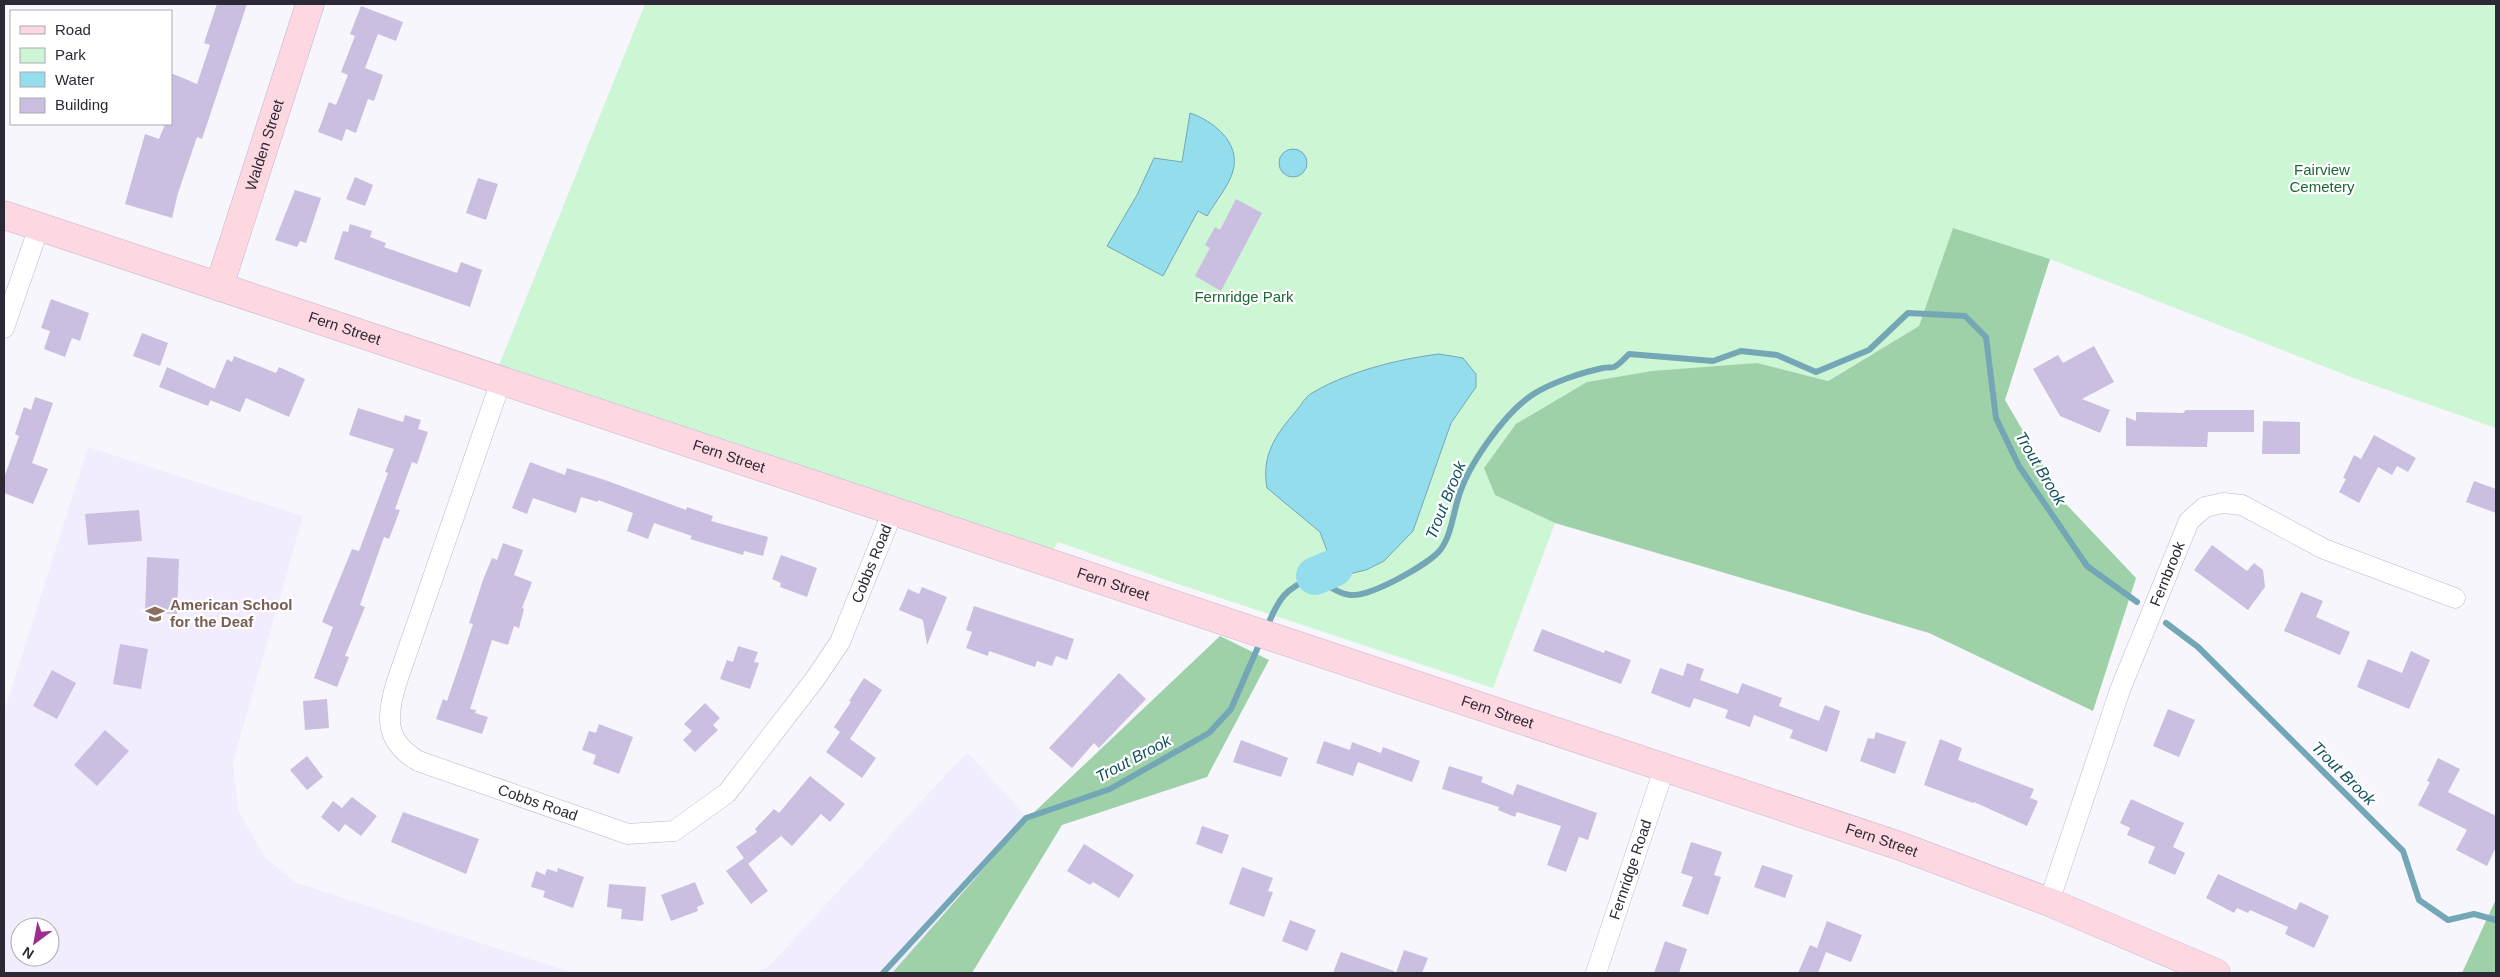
<svg xmlns="http://www.w3.org/2000/svg" width="2500" height="977" font-family="Helvetica,sans-serif">
<style>
.built{fill:#f2edfe;fill-rule:evenodd}
.green{fill:#cdf6d5}
.forest{fill:#9fd1a9}
.water{fill:#93dded;stroke:#74a7b6}
.lines{fill:none;stroke-linecap:round;stroke-linejoin:round}
.stream{stroke:#74a7b6;stroke-width:6}
.river{stroke:#93dded;stroke-width:38}
.building{fill:#cabfe1}
.street-casing{stroke:#bfb4d5;stroke-width:21}
.secondary-casing{stroke:#bfb4d5;stroke-width:29}
.street{stroke:#fff;stroke-width:20}
.secondary{stroke:#fdd8e1;stroke-width:28}
.labels{text-anchor:middle;stroke-width:4.5;stroke-linejoin:round;paint-order:stroke}
.street-label{font-size:15px;fill:#2d2835;stroke:#fff}
.park-label{font-size:15px;fill:#1d6736;stroke:#fff}
.education-label{font-size:15px;font-weight:bold;fill:#785e54;stroke:#fff;text-anchor:start}
.water-label{font-size:16px;font-style:italic;fill:#12525e;stroke:#fff}
</style>
<rect width="100%" height="100%" fill="#f8f6fd"/>
<g class="built">
<path d="M88 447 303 516 233 762 238 810 264 856 295 882 573 973H4V712ZM20 927H50V957H20Z"/>
<path d="M967 752 1028 818 892 973H754L768 967Z"/>
</g>
<path class="green" d="M645 4H2496V428L2356 379 2050 259 1953 228 1919 326 1827 381 1757 363 1714 367 1495 495 1555 523 1493 688 1169 581 1058 542 1053 550 499 365Z"/>
<g class="forest">
<path d="M1953 228 2050 259 2005 400 2065 503 2136 578 2093 711 1929 633 1555 523 1495 495 1484 468 1516 424 1587 382 1652 371 1757 363 1828 381 1919 326Z"/>
<path d="M1220 636 1269 660 1207 777 1062 825 972 973H892L1028 818Z"/>
<path d="M2496 899V973H2462Z"/>
</g>
<g class="water">
<path d="M1190 113C1213 121 1241 142 1233 171 1229 186 1215 202 1207 216L1198 211 1163 276 1107 246 1137 195 1154 158 1182 162Z"/>
<circle cx="1293" cy="163" r="14"/>
<path d="M1439 354 1463 358 1476 374V387L1451 423 1413 531 1384 561 1366 570 1337 577 1320 532 1267 488C1261 455 1276 434 1297 410 1301 405 1306 396 1312 393 1347 372 1398 359 1439 354Z"/>
</g>
<g class="lines">
<g class="stream">
<path d="M2166 623 2198 647 2403 851 2419 900 2448 920 2474 914 2496 920"/>
<path d="M1266 629C1280 597 1283 590 1315 576 1326 584 1338 594 1351 595 1370 597 1430 564 1441 549 1451 535 1453 515 1458 499 1467 466 1504 414 1532 395 1550 383 1583 372 1603 368 1606 367 1611 368 1614 367 1619 365 1625 358 1629 354L1713 361 1741 351 1777 355 1816 372 1869 350 1908 313 1965 316 1986 337 1996 418 2019 466 2087 566 2137 602"/>
<path d="M883 973 1026 818 1110 789 1209 733 1231 709 1261 640"/>
</g>
<path class="river" d="M1315 576 1334 568"/>
</g>
<g class="building">
<path d="M217 4H247L202 139 197 137 178 193 172 218 125 204 145 134 159 139 165 124H171V73L197 84 210 45 204 43Z"/>
<path d="M361 6 403 22 396 41 378 34 365 68 383 75 374 101 368 99 356 133 346 129 342 141 318 132 329 102 336 105 348 75 341 72 355 36 350 34Z"/>
<path d="M355 177 373 185 365 206 346 199Z"/>
<path d="M478 178 498 184 486 220 466 213Z"/>
<path d="M295 190 321 198 306 243 300 241 297 247 275 240Z"/>
<path d="M1236 199 1262 213 1221 291 1195 276 1210 248 1205 245 1215 227 1220 230Z"/>
<path d="M350 224 372 231 370 237 386 243 384 247 457 273 461 262 482 270 470 307 334 259 343 231 348 232Z"/>
<path d="M51 299 89 313 80 341 72 338 65 357 44 349 50 331 41 328Z"/>
<path d="M142 333 168 343 160 366 133 356Z"/>
<path d="M2094 346 2114 382 2082 399 2110 410 2100 433 2060 416 2033 369 2058 355 2063 363Z"/>
<path d="M234 356 276 373 279 367 305 379 289 417 246 398 240 412 210 400 227 359 232 362Z"/>
<path d="M167 367 215 389 208 406 159 387Z"/>
<path d="M35 397 53 403 32 463 48 469 33 504 4 493V478L19 436 15 434 24 407 31 410Z"/>
<path d="M358 408 403 422 405 415 421 420 418 429 428 432 417 464 412 462 395 509 400 510 389 539 384 537 360 605 365 607 345 656 349 657 337 687 314 678 333 627 322 622 352 549 359 551 388 473 385 472 394 449 349 435Z"/>
<path d="M2186 410H2254V432H2208L2207 447 2126 446V417L2136 421V412L2183 413Z"/>
<path d="M2263 421 2300 422V454H2262Z"/>
<path d="M2374 435 2416 458 2408 472 2397 466 2392 475 2378 467 2359 503 2339 492 2346 479 2343 478 2354 455 2361 459Z"/>
<path d="M530 462 565 475 567 468 605 480 686 510 687 507 713 516 711 521 768 537 763 556 744 551 743 555 690 539 692 536 654 523 648 539 627 531 633 513 598 500V502L581 497 576 513 533 498 527 514 512 508Z"/>
<path d="M2474 481 2496 489V513L2466 502Z"/>
<path d="M139 510 142 541 88 545 85 514Z"/>
<path d="M503 543 523 550 514 575 532 582 522 608 524 609 519 628 514 626 508 645 492 640 470 709 476 710 475 713 488 717 482 734 436 719 443 699 447 701 462 657 473 624 469 623 483 580 492 558 497 560Z"/>
<path d="M2212 545 2247 571 2254 563 2263 570 2265 587 2248 610 2194 570Z"/>
<path d="M781 555 817 568 807 597 780 587 781 583 772 579Z"/>
<path d="M147 557 179 559 177 614 145 612Z"/>
<path d="M922 587 947 597 927 645 923 620 899 610 908 589 919 594Z"/>
<path d="M2301 592 2323 601 2316 617 2350 632 2340 655 2284 631Z"/>
<path d="M974 606 1074 639 1067 660 1056 656 1052 666 1037 661 1035 667 989 651 988 656 966 648 972 632 966 630Z"/>
<path d="M1542 629 1604 653 1605 650 1631 660 1621 684 1533 651Z"/>
<path d="M120 644 148 649 141 689 113 684Z"/>
<path d="M738 646 758 652 754 662 759 663 750 689 720 679 727 660 733 662Z"/>
<path d="M2411 651 2430 660 2409 709 2357 687 2368 659 2402 673Z"/>
<path d="M1687 663 1704 669 1700 680 1738 694 1742 683 1782 698 1779 706 1819 721 1825 705 1840 711 1827 752 1790 738 1793 730 1754 715 1750 727 1725 718 1728 710 1694 698 1690 708 1651 693 1660 668 1683 676Z"/>
<path d="M52 670 76 683 57 719 33 706Z"/>
<path d="M1119 673 1146 699 1099 748 1094 743 1072 768 1049 748Z"/>
<path d="M864 678 882 690 850 739 876 758 862 778 826 752 840 732 834 727 851 702 849 701Z"/>
<path d="M327 699 329 728 305 730 303 701Z"/>
<path d="M705 703 720 718 713 725 718 730 695 752 683 740 692 731 684 724Z"/>
<path d="M2168 709 2195 720 2179 757 2153 746Z"/>
<path d="M599 724 633 737 619 774 593 764 596 755 582 750 589 731 596 733Z"/>
<path d="M105 730 129 751 97 786 74 765Z"/>
<path d="M1876 732 1906 742 1895 774 1860 761 1868 738 1874 739Z"/>
<path d="M1940 739 1962 748 1958 760 2034 789 2030 798 2038 801 2027 826 1974 802 1973 803 1924 785Z"/>
<path d="M1241 740 1288 758 1281 777 1233 762Z"/>
<path d="M1324 741 1350 750 1352 742 1381 753 1383 747 1420 761 1412 782 1358 762 1353 776 1316 763Z"/>
<path d="M307 756 323 777 307 790 290 770Z"/>
<path d="M2438 758 2460 769 2448 792 2496 816V847L2487 866 2456 850 2467 830 2418 805 2430 782 2427 781Z"/>
<path d="M1449 766 1483 777 1481 782 1513 795 1517 784 1597 813 1588 840 1579 837 1566 872 1547 865 1561 826 1517 812 1515 817 1498 810 1499 807 1442 789Z"/>
<path d="M810 776 845 804 830 822 821 814 792 846 781 836 748 864 736 847 757 832 755 829 774 809 779 813Z"/>
<path d="M352 797 377 816 361 836 345 824 339 832 321 817 333 801 342 808Z"/>
<path d="M2131 799 2184 823 2173 847 2185 853 2175 875 2148 863 2155 847 2127 835 2130 828 2120 823Z"/>
<path d="M403 812 479 839 466 874 391 842Z"/>
<path d="M1202 826 1229 835 1222 854 1196 844Z"/>
<path d="M1691 842 1722 852 1714 875 1721 877 1708 915 1682 906 1693 877 1681 873Z"/>
<path d="M1084 844 1134 875 1119 898 1093 882 1090 885 1067 871Z"/>
<path d="M744 858 768 891 751 904 726 871Z"/>
<path d="M1762 865 1793 875 1785 898 1754 887Z"/>
<path d="M1242 867 1273 878 1268 891 1273 892 1264 917 1229 904Z"/>
<path d="M558 868 584 877 573 908 543 897 545 891 531 887 536 871 545 875 547 869 557 872Z"/>
<path d="M2218 874 2296 910 2300 902 2329 916 2314 948 2285 934 2288 927 2250 910 2248 913 2237 908 2234 913 2206 898Z"/>
<path d="M695 882 704 904 697 907 698 911 671 921 661 895Z"/>
<path d="M609 884 646 887 643 921 621 919 622 909 607 907Z"/>
<path d="M1290 920 1316 930 1307 951 1282 941Z"/>
<path d="M1827 921 1862 935 1851 962 1826 952 1818 973H1798L1810 945 1817 948Z"/>
<path d="M1665 941 1687 949 1679 973H1654Z"/>
<path d="M1404 950 1428 958 1422 973H1396Z"/>
<path d="M1341 952 1394 971V973H1333Z"/>
</g>
<g class="lines">
<g class="street-casing">
<g id="street">
<path d="M4 328 39 227"/>
<path id="s1" d="M501 381 396 684C386 718 385 741 418 761L628 834 674 831 727 793 815 679 840 642 893 511"/>
<path id="s2" d="M2049 902 2120 690 2189 521 2205 507 2223 503 2242 505 2324 549 2455 598"/>
<path id="s3" d="M1596 973 1665 766"/>
</g>
</g>
<g class="secondary-casing">
<g id="secondary">
<path id="s4" d="M4 215 1900 846 2049 902 2216 973"/>
<path id="s5" d="M219 287 310 4"/>
</g>
</g>
<use href="#street" class="street"/>
<use href="#secondary" class="secondary"/>
</g>
<defs>
<g id="school-bare" transform="scale(1.5)"><path d="M0-5L7-2L0 1L-7-2ZM-4 1L0 2.5L4 1V4Q0 6-4 4Z" fill="#8d6e63" stroke="#fff" stroke-width="2.5" paint-order="stroke"/></g>
</defs>
<g fill-rule="evenodd">
<use href="#school-bare" x="155" y="614"/>
</g>
<g class="labels">
<g class="street-label">
<text dy="5" stroke="none"><textPath href="#s5" startOffset="149">Walden Street</textPath></text>
<text dy="5" stroke="none"><textPath href="#s4" startOffset="359">Fern Street</textPath></text>
<text dy="5" stroke="none"><textPath href="#s4" startOffset="764">Fern Street</textPath></text>
<text dy="5" stroke="none"><textPath href="#s1" startOffset="1016">Cobbs Road</textPath></text>
<text dy="5" stroke="none"><textPath href="#s2" startOffset="349">Fernbrook</textPath></text>
<text dy="5" stroke="none"><textPath href="#s4" startOffset="1169">Fern Street</textPath></text>
<text dy="5" stroke="none"><textPath href="#s4" startOffset="1574">Fern Street</textPath></text>
<text dy="5" stroke="none"><textPath href="#s1" startOffset="536">Cobbs Road</textPath></text>
<text dy="5" stroke="none"><textPath href="#s4" startOffset="1979">Fern Street</textPath></text>
<text dy="5" stroke="none"><textPath href="#s3" startOffset="109">Fernridge Road</textPath></text>
</g>
<g class="park-label">
<text x="2322" y="175">Fairview<tspan x="2322" dy="17">Cemetery</tspan></text>
<text x="1244" y="302">Fernridge Park</text>
</g>
<g class="education-label">
<text x="170" y="610">American School<tspan x="170" dy="17">for the Deaf</tspan></text>
</g>
<g class="water-label">
<text transform="translate(2041 468) rotate(59)" y="6">Trout Brook</text>
<text transform="translate(1445 500) rotate(-68)" y="6">Trout Brook</text>
<text transform="translate(1133 758) rotate(-28)" y="6">Trout Brook</text>
<text transform="translate(2344 773) rotate(45)" y="6">Trout Brook</text>
</g>
</g>
<rect width="2500" height="977" fill="none" stroke="#2d2835" stroke-width="10"/>
<rect x="10" y="10" width="162" height="115" fill="#ffffff" stroke="#aba9ae"/>
<rect x="20" y="26" width="25" height="8" fill="#fdd8e1" stroke="#aba9ae"/>
<text x="55" y="35" font-size="15" fill="#2d2835">Road</text>
<rect x="20" y="48" width="25" height="15" fill="#cdf6d5" stroke="#aba9ae"/>
<text x="55" y="60" font-size="15" fill="#2d2835">Park</text>
<rect x="20" y="72" width="25" height="15" fill="#93dded" stroke="#aba9ae"/>
<text x="55" y="85" font-size="15" fill="#2d2835">Water</text>
<rect x="20" y="98" width="25" height="15" fill="#cabfe1" stroke="#aba9ae"/>
<text x="55" y="110" font-size="15" fill="#2d2835">Building</text>
<g transform="translate(35 942) rotate(212)"><circle r="24" fill="#ffffff" stroke="#aba9ae"/>
<path d="M0-4L9 19L0 12L-9 19Z" fill="#9a2e8f"/>
<text y="-8" font-size="14" font-weight="bold" text-anchor="middle" fill="#2d2835">N</text>
</g>
</svg>
